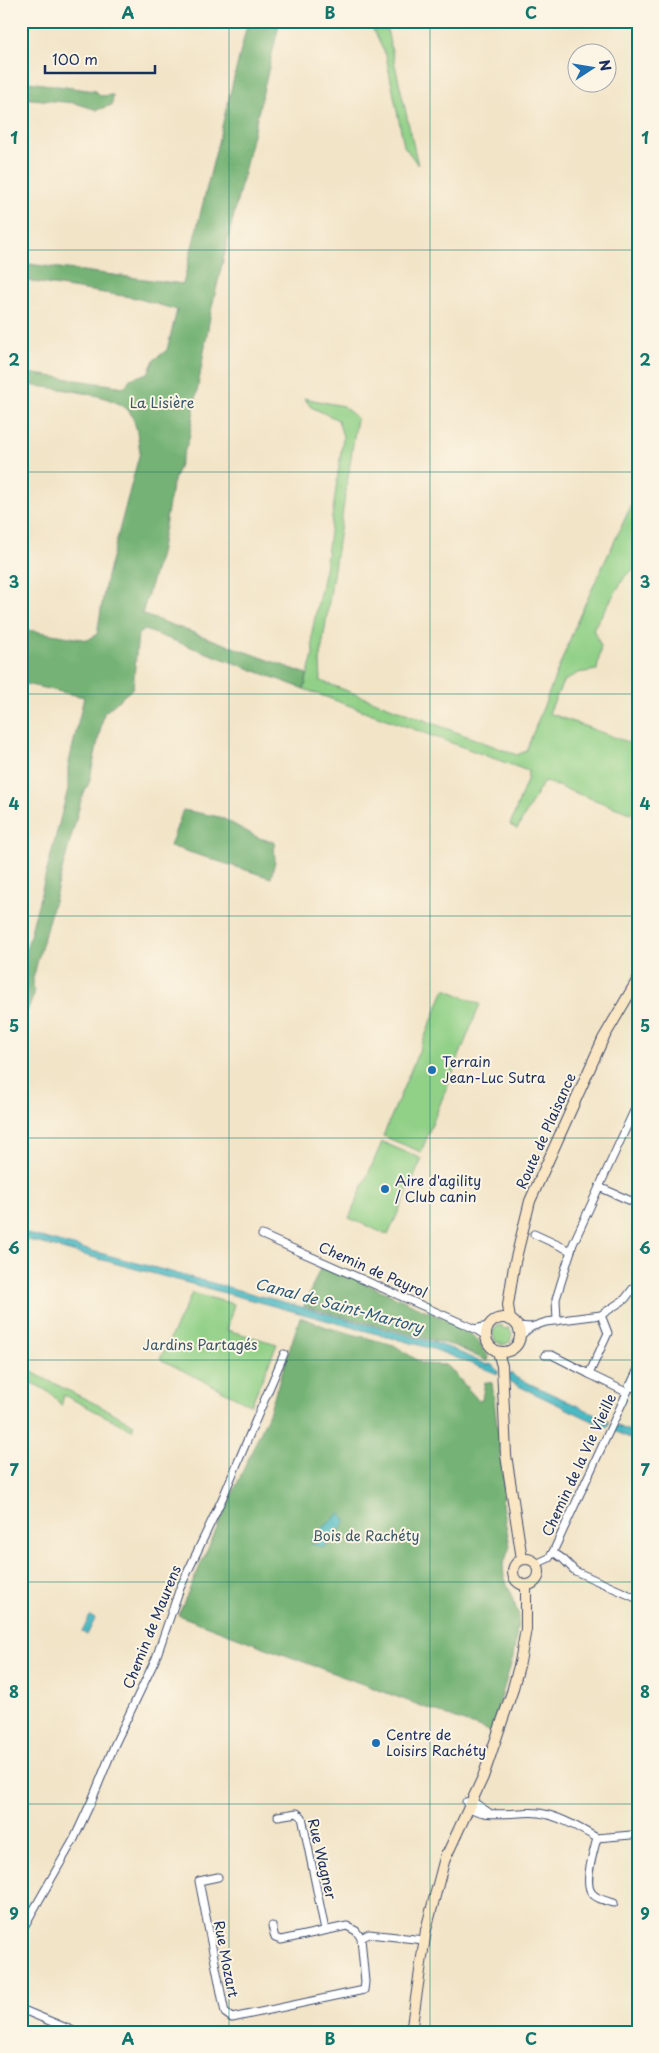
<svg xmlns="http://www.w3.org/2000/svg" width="659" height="2053" font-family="'Playpen Sans',sans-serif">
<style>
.green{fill:#91d087;stroke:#568072}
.forest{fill:#74b274;stroke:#487069}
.water{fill:#4cbac2;stroke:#347490}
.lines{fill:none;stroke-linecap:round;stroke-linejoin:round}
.street-casing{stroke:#3b4a6e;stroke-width:9}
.secondary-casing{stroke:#3b4a6e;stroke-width:12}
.street{stroke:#fff;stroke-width:7}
.secondary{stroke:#fbe6c3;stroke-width:10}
.grid{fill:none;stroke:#0f766e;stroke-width:1;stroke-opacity:0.55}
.poi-dot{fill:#1f6fb2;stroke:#fcf5e5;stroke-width:2}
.labels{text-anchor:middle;stroke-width:4;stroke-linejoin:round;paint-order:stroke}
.park-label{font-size:14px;fill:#385768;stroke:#fcf5e5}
.poi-label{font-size:14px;fill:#1b2f5e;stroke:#fcf5e5;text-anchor:start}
.street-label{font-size:14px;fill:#1b2f5e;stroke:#fcf5e5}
.water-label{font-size:15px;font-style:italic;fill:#2a597c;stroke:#fcf5e5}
.neatline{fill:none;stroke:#0f766e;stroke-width:2}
.grid-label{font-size:16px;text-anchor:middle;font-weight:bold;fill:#0f766e}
</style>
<rect width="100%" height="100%" fill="#fcf5e5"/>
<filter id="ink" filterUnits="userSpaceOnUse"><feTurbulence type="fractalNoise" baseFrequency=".02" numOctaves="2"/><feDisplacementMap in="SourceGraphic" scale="10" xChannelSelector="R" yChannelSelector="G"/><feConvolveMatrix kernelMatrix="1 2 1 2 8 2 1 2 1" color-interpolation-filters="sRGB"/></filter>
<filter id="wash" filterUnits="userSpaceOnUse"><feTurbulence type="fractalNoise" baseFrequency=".0096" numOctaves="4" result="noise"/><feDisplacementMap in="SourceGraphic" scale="20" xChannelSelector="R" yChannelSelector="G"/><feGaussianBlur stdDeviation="1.12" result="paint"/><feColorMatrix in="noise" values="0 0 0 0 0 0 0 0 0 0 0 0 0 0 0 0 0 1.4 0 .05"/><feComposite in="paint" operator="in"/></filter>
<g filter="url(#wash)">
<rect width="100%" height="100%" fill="#f2e4c7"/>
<g class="green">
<path d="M369 21H385L418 165 404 146 386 56Z"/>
<path d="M304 398 343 406 357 418 320 661 321 681 517 755 526 751 578 619 638 491V566L626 575 593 629 601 646 597 670 578 673 563 682 549 713 638 746V816L544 781 517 829 510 825 527 780 528 771 304 689 313 655 312 632 325 569 343 437 338 420 311 407Z"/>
<path d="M445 989 480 1004 421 1152 383 1136Z"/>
<path d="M382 1142 422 1159 388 1235 349 1218Z"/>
<path d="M192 1293 234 1304 227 1330 277 1344 251 1405 160 1359Z"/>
<path d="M500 1325H502V1328L507 1329 508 1327 512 1334 510 1342 503 1345 495 1341 493 1334 495 1328Z"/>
<path d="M21 1366C58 1387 98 1403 134 1425L132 1430 64 1395 61 1406C52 1390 38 1386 21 1379Z"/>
</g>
<g class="forest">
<path d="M248 21H280L211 311 189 439 172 486 160 554 142 614 307 674 304 689 145 630 138 634 133 688 104 713 89 783 82 797 33 978 34 995 21 1025V970L68 789V767L84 697 21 683V629L88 640 97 634 106 580 140 452C138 440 137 425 131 414 119 392 45 388 21 384V372L125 387 130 379 148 373 154 360 167 350 177 310 136 298 21 280V263L183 284Z"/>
<path d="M21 81 95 91 100 96 113 95 112 105 97 110 75 103 21 98Z"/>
<path d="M183 810 220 817 259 838 274 842 275 861 271 878 170 846Z"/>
<path d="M322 1264 465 1328 477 1340 488 1356 487 1361 455 1346 304 1306Z"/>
<path d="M300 1317 329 1328 394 1345 423 1364 447 1365 478 1400 482 1399 485 1382 492 1383 504 1483 502 1505 510 1546 503 1566 504 1576 519 1616 513 1657 491 1732 178 1615 269 1413Z"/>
</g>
<g class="water">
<path d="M21 1232 433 1342 452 1349 487 1365 491 1364 498 1371V1374L433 1349 21 1238Z"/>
<path d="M512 1373 515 1377 606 1419 609 1422 608 1426H603L506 1380 507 1374Z"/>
<path d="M616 1425 638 1435V1442L617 1432 613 1429Z"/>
<path d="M340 1513 346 1520 336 1537 323 1548 312 1543V1538Z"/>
<path d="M90 1616 95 1619 87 1635 82 1632Z"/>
</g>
</g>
<g filter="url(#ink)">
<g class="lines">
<g class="street-casing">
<g id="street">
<path d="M599 1187 638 1204"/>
<path d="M534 1234 571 1251"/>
<path d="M262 1235 475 1329 486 1336"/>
<path d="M601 1315 608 1333 589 1374 626 1392"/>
<path d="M557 1321 556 1299 573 1244 638 1102"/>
<path d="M517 1326 531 1327"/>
<path d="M475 1329 488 1326"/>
<path d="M520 1336 531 1327 546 1322 601 1315 625 1299 638 1282"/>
<path d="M545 1355H552L589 1374"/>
<path d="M629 1386 638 1389"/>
<path d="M553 1552 563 1559 575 1571 638 1599"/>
<path d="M536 1564 549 1558 553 1552 638 1369"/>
<path d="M488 1812 472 1801 466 1802C475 1822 520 1810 539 1813 560 1816 579 1828 597 1838 594 1851 583 1883 592 1893 596 1899 607 1901 614 1903"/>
<path d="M278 1816 297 1813 302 1817 325 1930"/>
<path d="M597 1838 631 1835"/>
<path d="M218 1877 199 1881 225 2013 232 2018 364 1990 365 1982 361 1938 369 1934 424 1940"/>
<path d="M272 1926 275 1938 281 1940 347 1926 356 1931 361 1938"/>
<path d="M21 1932 74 1839 92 1800 114 1746 156 1658 180 1588 223 1497 284 1354"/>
<path d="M21 2009 76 2032"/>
</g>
</g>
<g class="secondary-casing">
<g id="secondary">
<circle cx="503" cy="1335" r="17"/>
<path d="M510 1320 508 1305 514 1266 530 1201 603 1039 638 979"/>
<path d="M498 1352 502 1366 506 1455 522 1559"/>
<circle cx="526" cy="1572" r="13"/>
<path d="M445 1859 483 1777 512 1692 520 1662 526 1629V1585"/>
<path d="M411 2032 426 1930 446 1854"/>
</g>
</g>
<use href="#street" class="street"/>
<use href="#secondary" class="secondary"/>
</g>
</g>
<path class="grid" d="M229 21V2032M430 21V2032M21 250H638M21 472H638M21 694H638M21 916H638M21 1138H638M21 1360H638M21 1582H638M21 1804H638"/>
<g class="poi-dot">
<circle cx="432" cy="1070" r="5"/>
<circle cx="385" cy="1189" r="5"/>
<circle cx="376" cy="1743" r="5"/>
</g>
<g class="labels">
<g class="park-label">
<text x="162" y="408">La Lisière</text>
<text x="200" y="1350">Jardins Partagés</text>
<text x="366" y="1541">Bois de Rachéty</text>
</g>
<g class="poi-label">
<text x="442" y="1067">Terrain<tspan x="442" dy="16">Jean-Luc Sutra</tspan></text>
<text x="395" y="1186">Aire d'agility<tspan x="395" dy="16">/ Club canin</tspan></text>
<text x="386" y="1740">Centre de<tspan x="386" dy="16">Loisirs Rachéty</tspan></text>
</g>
<g class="street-label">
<text transform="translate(546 1131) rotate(-66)" y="5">Route de Plaisance</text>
<text transform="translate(373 1270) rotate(24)" y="5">Chemin de Payrol</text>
<text transform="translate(579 1465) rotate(-65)" y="5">Chemin de la Vie Vieille</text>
<text transform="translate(152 1627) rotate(-68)" y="5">Chemin de Maurens</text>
<text transform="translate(322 1859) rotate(77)" y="5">Rue Wagner</text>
<text transform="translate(226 1959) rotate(79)" y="5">Rue Mozart</text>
</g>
<g class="water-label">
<text transform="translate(339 1306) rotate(15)" y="5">Canal de Saint-Martory</text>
</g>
</g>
<rect width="659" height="2053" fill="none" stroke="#fcf5e5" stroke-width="55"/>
<g transform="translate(592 68) rotate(78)"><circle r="24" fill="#fcf5e5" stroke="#a2a6af"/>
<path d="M0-4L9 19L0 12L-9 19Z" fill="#1f6fb2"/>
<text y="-8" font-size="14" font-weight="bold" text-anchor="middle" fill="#1b2f5e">N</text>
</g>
<path d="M45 65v8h110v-8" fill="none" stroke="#1b2f5e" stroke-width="2.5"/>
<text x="52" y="65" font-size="15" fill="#1b2f5e" stroke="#fcf5e5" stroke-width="4" paint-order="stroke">100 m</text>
<rect x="28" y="28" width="604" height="1998" class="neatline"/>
<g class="grid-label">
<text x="128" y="19">A</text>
<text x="330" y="19">B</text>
<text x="531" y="19">C</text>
<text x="14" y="144">1</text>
<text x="645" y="144">1</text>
<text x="14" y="366">2</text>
<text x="645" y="366">2</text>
<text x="14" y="588">3</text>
<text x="645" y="588">3</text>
<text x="14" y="810">4</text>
<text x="645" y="810">4</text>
<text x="14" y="1032">5</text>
<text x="645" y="1032">5</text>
<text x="14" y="1254">6</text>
<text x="645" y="1254">6</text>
<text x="14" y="1476">7</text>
<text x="645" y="1476">7</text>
<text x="14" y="1698">8</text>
<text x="645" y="1698">8</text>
<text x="14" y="1920">9</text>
<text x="645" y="1920">9</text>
<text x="128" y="2045">A</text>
<text x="330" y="2045">B</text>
<text x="531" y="2045">C</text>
</g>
</svg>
